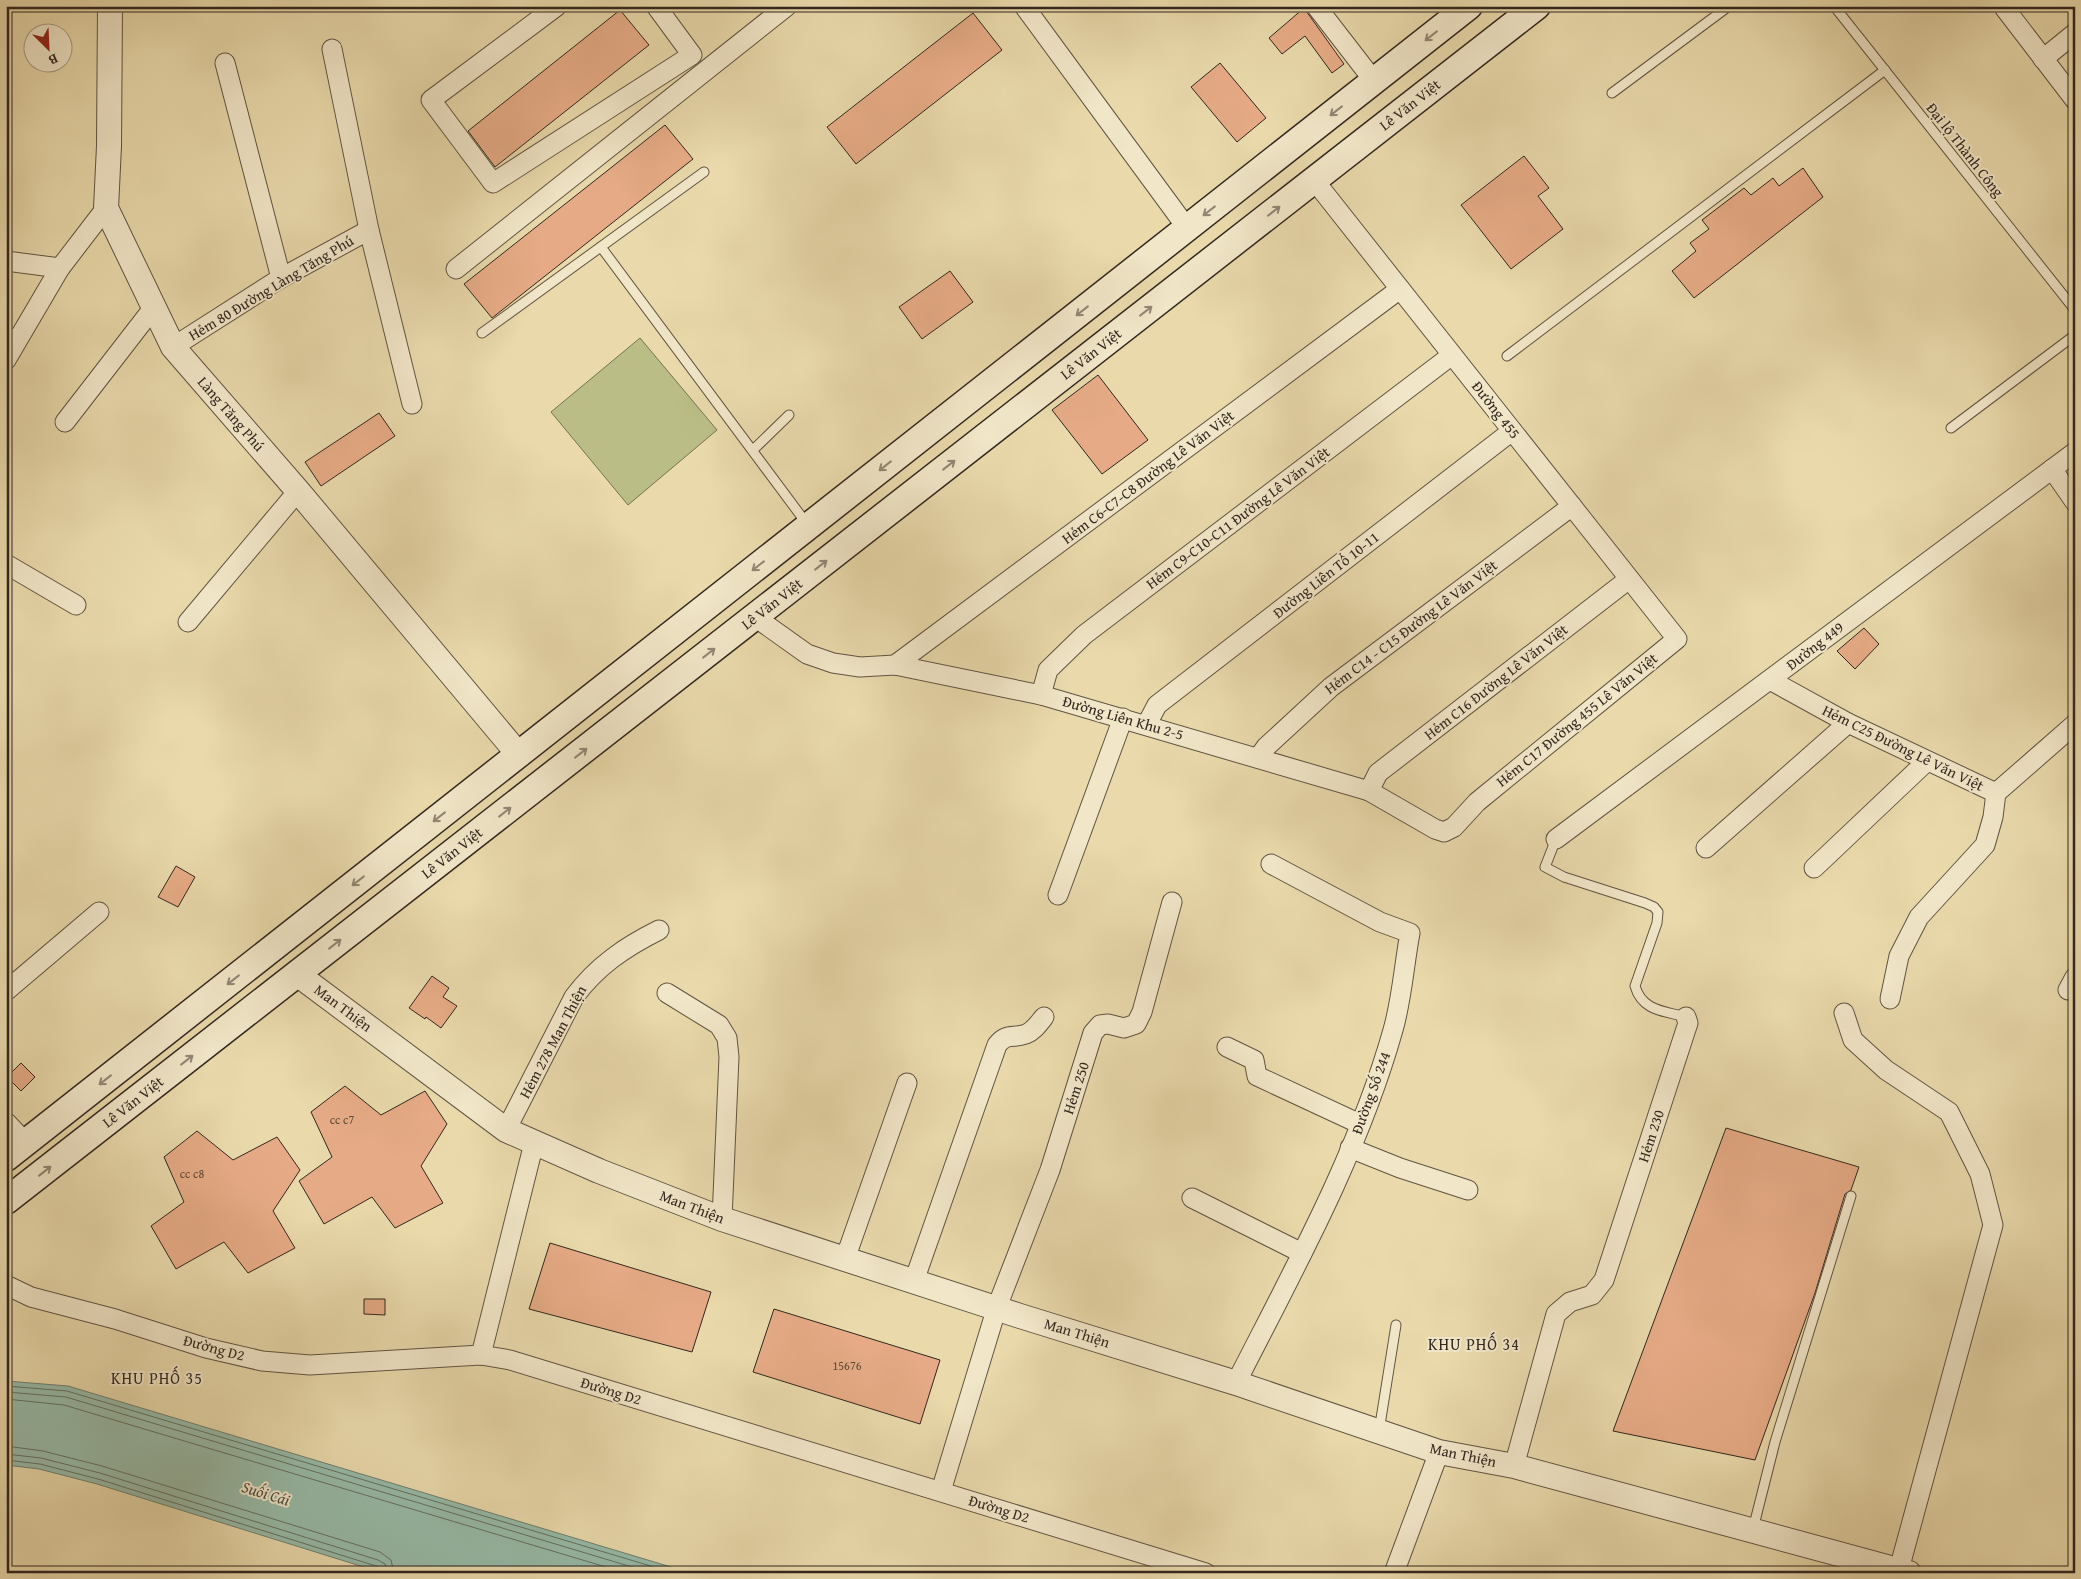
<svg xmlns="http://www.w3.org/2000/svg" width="2081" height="1579" font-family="'Gentium Book Plus',serif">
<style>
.green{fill:#babe86;stroke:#767252}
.water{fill:#97baa7;stroke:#6f7f71}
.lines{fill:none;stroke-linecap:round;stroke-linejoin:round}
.shore{stroke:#647063;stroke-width:1}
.building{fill:#e6ab86;stroke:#32271f}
.service-casing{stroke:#605442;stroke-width:11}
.minor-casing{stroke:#605442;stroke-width:21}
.tertiary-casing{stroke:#605442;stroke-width:26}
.secondary-casing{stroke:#32271f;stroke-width:29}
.service{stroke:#f1e6c8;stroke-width:9}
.minor{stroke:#f1e6c8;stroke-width:19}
.tertiary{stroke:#f1e6c8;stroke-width:24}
.secondary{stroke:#f1e6c8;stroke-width:26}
.oneway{stroke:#928674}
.labels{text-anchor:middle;stroke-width:4;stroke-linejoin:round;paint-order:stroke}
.number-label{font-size:12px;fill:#5f4839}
.street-label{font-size:15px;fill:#32271f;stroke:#f1e6c8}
.neighbourhood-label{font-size:16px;letter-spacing:1px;fill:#32271f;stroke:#f1e6c8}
.water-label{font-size:16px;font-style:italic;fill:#4b4c41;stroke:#f1e6c8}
</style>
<rect width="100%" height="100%" fill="#e9d9ab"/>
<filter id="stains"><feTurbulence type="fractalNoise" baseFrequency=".004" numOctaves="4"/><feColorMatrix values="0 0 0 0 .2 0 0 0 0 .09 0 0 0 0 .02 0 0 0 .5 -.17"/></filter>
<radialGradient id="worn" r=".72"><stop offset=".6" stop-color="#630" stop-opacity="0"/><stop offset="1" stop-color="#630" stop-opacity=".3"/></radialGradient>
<path class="green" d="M640 338 717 430 628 505 551 412Z"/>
<path class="water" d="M6 1381 68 1386 691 1573H383L97 1484 39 1469 6 1465Z"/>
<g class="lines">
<g class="shore">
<path d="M6 1386 67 1391 674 1573"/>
<path d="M6 1392 66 1397 652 1573"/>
<path d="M6 1399 64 1405 626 1573"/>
<path d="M6 1446 43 1451 102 1466 380 1552 391 1560 394 1573"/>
<path d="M6 1454 41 1458 100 1473 378 1560 385 1564 387 1573"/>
<path d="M6 1460 40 1464 98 1479 376 1566 380 1568 381 1573"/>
</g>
</g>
<g class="building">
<path d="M1304 8 1344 64 1332 73 1305 36 1282 54 1269 38Z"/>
<path d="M620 10 649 45 495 167 468 131Z"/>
<path d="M973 13 1002 50 856 164 827 127Z"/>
<path d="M1220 63 1266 118 1237 142 1191 87Z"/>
<path d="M665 125 693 159 492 318 464 284Z"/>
<path d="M1524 156 1549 188 1538 196 1563 229 1511 269 1461 205Z"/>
<path d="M1803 168 1823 197 1694 298 1672 271 1696 251 1690 243 1709 229 1702 220 1744 188 1751 195 1773 178 1779 186Z"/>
<path d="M950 271 973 302 922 339 899 307Z"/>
<path d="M1098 375 1148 440 1102 474 1052 410Z"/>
<path d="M379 413 395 436 321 486 305 462Z"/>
<path d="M1864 628 1879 644 1855 669 1837 651Z"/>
<path d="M176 866 195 877 178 907 158 897Z"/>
<path d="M432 976 449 988 443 997 457 1006 441 1028 426 1017 425 1019 409 1008Z"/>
<path d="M21 1063 35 1077 21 1091 7 1077Z"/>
<path d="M345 1086 381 1115 425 1091 447 1124 421 1166 443 1203 395 1228 372 1197 324 1224 299 1181 332 1157 311 1112Z"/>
<path d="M1726 1128 1859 1167 1851 1190 1845 1194 1815 1293 1755 1460 1613 1431Z"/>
<path d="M197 1131 233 1160 277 1137 300 1170 273 1211 295 1248 248 1273 224 1242 176 1269 151 1226 184 1202 164 1157Z"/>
<path d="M550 1243 711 1292 692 1352 529 1309Z"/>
<path d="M364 1299H385V1315L364 1314Z"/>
<path d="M774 1309 940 1360 920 1424 753 1372Z"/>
</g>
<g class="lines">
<g class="service-casing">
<g id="service">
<path d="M1834 6 2075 310"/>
<path d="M1612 93 1729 6"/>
<path d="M601 247 807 524"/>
<path d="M6 332 20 336"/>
<path d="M482 333 704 172"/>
<path d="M1507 356 1885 70"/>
<path d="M1951 428 2075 335"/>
<path d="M753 450 789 415"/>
<path d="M1556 839 1545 867 1564 877 1645 903 1654 907 1658 912 1657 923 1635 986C1642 1011 1664 1011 1686 1017"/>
<path d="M1379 1431 1396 1325"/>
<path d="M1753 1529 1775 1442 1851 1196"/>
</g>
</g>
<g class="minor-casing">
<g id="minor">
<path d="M557 6 431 100 493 183 692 55 656 6"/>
<path d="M1024 6 1187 228"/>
<path d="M1316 6 1374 81"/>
<path d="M2003 6 2075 100"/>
<path d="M332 49 369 230 412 404"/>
<path d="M2043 59 2075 33"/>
<path d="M225 63 281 278"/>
<path d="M6 261 60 268"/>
<path d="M456 269 787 6"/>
<path d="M173 347 281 278 369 230"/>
<path d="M6 360 60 268 106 208"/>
<path d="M65 422 154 307"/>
<path d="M2052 469 2075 502"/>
<path d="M6 564 76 605"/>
<path d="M755 617 807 654 833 663 860 667 895 665 1041 695 1369 791 1435 829 1444 832 1454 827 1477 802 1677 639 1314 180"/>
<path d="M188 622 298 491"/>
<path d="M895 665 1400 289"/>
<path d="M1770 680 1848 723 1996 793 2075 724"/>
<path d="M1041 695 1048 670 1084 635 1452 355"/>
<path d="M1147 724 1157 705 1512 431"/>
<path d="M1258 758 1266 747 1331 687 1572 506"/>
<path d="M1369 791 1378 773 1629 579"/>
<path d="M1556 839 2075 452"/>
<path d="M1706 848 1848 723"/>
<path d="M1814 868 1927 761"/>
<path d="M1058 895 1123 718"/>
<path d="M2068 990 2075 977"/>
<path d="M6 991 99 912"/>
<path d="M667 993 719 1025 727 1038 729 1057 722 1219"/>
<path d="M1890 999 1899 956 1919 917 1985 845 1993 817 1996 793"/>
<path d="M1844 1013 1853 1040 1886 1070 1949 1112 1980 1174 1993 1225 1898 1573"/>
<path d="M1227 1047 1254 1060 1257 1076 1360 1124"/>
<path d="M6 1122 26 1143"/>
<path d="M506 1130 574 997C597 966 625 947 659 930"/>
<path d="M1350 1148 1400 1168 1468 1190"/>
<path d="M1192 1198 1302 1253"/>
<path d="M845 1259 907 1083"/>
<path d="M914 1281 997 1045C1007 1032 1013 1039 1026 1034 1034 1031 1039 1023 1044 1017"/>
<path d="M6 1285 31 1297 115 1319 206 1348 262 1361 310 1365 481 1355 510 1360 1206 1573"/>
<path d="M481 1355 534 1143"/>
<path d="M1236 1383C1294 1269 1358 1154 1393 1030 1402 999 1404 965 1410 933L1380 922 1271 864"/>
<path d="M1514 1466 1556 1314 1570 1302 1592 1295 1604 1280 1688 1023 1686 1017"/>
<path d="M941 1491 997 1307 1050 1170 1093 1033 1100 1025 1108 1024 1124 1028 1136 1024 1142 1012 1172 902"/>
<path d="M1394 1573 1439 1452"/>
</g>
</g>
<g class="tertiary-casing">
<g id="tertiary">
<path d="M110 6 109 146 106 208 173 347 298 491 519 755"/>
<path d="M297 974 506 1130 599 1171 722 1219 1020 1316 1236 1383 1439 1452 1514 1466 1909 1573"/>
</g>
</g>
<g class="secondary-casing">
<g id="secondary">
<path d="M6 1158 1469 6"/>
<path d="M6 1201 1537 6"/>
</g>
</g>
<use href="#service" class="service"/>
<use href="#minor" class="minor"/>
<use href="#tertiary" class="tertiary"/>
<use href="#secondary" class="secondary"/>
</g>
<defs><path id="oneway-shaft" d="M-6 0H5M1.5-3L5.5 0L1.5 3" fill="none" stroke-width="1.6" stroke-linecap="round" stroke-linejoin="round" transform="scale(1.25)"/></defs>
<g class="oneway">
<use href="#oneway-shaft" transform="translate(1431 36) rotate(142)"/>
<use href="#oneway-shaft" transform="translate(1336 111) rotate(142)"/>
<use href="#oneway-shaft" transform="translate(1209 211) rotate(142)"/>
<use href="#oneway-shaft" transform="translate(1274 211) rotate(-38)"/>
<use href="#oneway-shaft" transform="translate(1082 311) rotate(142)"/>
<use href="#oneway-shaft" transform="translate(1146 311) rotate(-38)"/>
<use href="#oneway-shaft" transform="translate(949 465) rotate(-38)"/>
<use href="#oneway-shaft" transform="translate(885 466) rotate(142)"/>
<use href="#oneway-shaft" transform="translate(821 565) rotate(-38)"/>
<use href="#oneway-shaft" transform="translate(758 566) rotate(142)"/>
<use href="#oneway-shaft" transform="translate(709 653) rotate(-38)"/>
<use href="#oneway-shaft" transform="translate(581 753) rotate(-38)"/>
<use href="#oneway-shaft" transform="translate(505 812) rotate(-38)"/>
<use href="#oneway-shaft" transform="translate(439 817) rotate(142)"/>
<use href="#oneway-shaft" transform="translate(358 881) rotate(142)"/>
<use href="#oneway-shaft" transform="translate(335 944) rotate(-38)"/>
<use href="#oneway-shaft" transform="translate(233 980) rotate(142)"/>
<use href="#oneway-shaft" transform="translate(187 1060) rotate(-38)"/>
<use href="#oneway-shaft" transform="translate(105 1080) rotate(142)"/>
<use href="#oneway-shaft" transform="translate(45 1171) rotate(-38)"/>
</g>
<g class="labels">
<g class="number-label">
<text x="342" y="1124">cc c7</text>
<text x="192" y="1178">cc c8</text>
<text x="847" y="1370">15676</text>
</g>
<g class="street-label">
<text transform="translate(1410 105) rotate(-38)" y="5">Lê Văn Việt</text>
<text transform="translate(1965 150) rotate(52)" y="5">Đại lộ Thành Công</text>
<text transform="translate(271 288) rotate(-31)" y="5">Hẻm 80 Đường Làng Tăng Phú</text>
<text transform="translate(1091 354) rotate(-38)" y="5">Lê Văn Việt</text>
<text transform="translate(1496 410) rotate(52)" y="5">Đường 455</text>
<text transform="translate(231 414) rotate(49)" y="5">Làng Tăng Phú</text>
<text transform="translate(1148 477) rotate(-37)" y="5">Hẻm C6-C7-C8 Đường Lê Văn Việt</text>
<text transform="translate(1238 518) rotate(-37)" y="5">Hẻm C9-C10-C11 Đường Lê Văn Việt</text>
<text transform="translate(1326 575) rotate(-38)" y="5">Đường Liên Tổ 10-11</text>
<text transform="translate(772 604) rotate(-38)" y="5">Lê Văn Việt</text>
<text transform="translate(1411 627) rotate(-37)" y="5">Hẻm C14 - C15 Đường Lê Văn Việt</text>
<text transform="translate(1815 646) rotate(-38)" y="5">Đường 449</text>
<text transform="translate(1496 682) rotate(-38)" y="5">Hẻm C16 Đường Lê Văn Việt</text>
<text transform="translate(1123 718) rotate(16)" y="5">Đường Liên Khu 2-5</text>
<text transform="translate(1577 720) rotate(-39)" y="5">Hẻm C17 Đường 455 Lê Văn Việt</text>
<text transform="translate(1903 748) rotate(26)" y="5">Hẻm C25 Đường Lê Văn Việt</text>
<text transform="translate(452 853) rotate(-38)" y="5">Lê Văn Việt</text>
<text transform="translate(343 1008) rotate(37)" y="5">Man Thiện</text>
<text transform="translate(553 1042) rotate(-62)" y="5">Hẻm 278 Man Thiện</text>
<text transform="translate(1076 1088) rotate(-72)" y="5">Hẻm 250</text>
<text transform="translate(1371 1093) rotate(-70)" y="5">Đường Số 244</text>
<text transform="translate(133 1102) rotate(-38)" y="5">Lê Văn Việt</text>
<text transform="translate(1651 1136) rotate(-72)" y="5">Hẻm 230</text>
<text transform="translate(692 1207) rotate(21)" y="5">Man Thiện</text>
<text transform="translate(1077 1333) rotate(17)" y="5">Man Thiện</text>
<text transform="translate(214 1348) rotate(15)" y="5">Đường D2</text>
<text transform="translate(611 1391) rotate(17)" y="5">Đường D2</text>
<text transform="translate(1463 1455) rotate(12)" y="5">Man Thiện</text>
<text transform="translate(999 1509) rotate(17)" y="5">Đường D2</text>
</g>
<g class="neighbourhood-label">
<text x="1474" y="1350">KHU PHỐ 34</text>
<text x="157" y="1384">KHU PHỐ 35</text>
</g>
<g class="water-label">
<text transform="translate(266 1493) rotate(17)" y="6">Suối Cái</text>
</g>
</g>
<rect width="2081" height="1579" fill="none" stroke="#e9d9ab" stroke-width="25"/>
<rect x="8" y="8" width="2066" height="1564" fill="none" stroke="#32271f" stroke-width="2.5"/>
<rect x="12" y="12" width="2056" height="1554" fill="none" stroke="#32271f"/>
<g transform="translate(48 48) rotate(156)"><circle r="24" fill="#f1e6c8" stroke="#a59a84"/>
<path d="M0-4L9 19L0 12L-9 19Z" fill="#8f2418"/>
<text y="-8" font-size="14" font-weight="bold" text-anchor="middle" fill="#32271f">B</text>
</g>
<rect width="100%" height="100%" filter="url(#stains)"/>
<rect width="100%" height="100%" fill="url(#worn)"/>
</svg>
